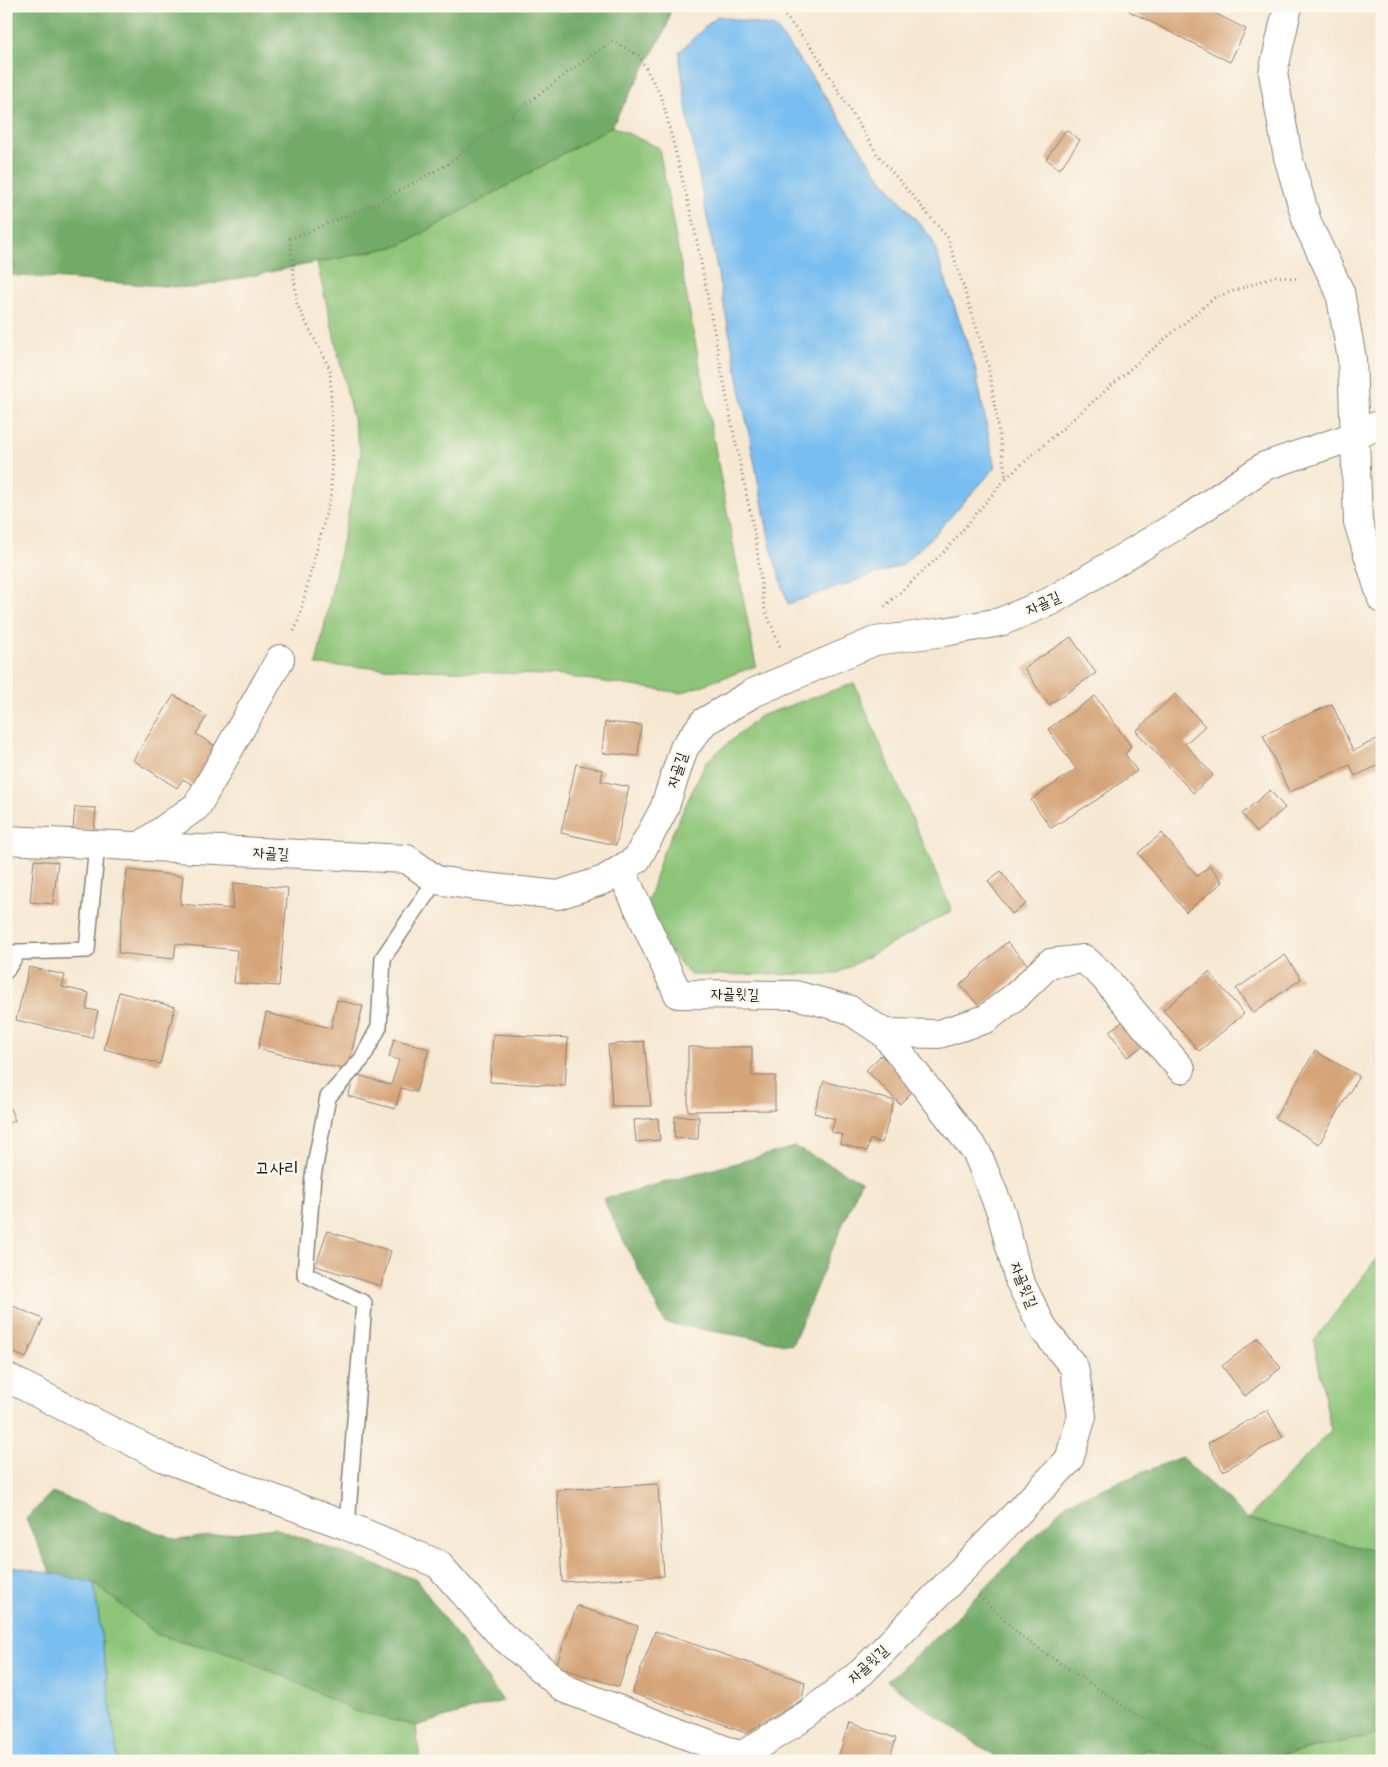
<svg xmlns="http://www.w3.org/2000/svg" width="1388" height="1767" font-family="Kalam,'Poor Story',sans-serif">
<style>
.green{fill:#8dc477;stroke:#54704a}
.forest{fill:#72aa68;stroke:#476342}
.water{fill:#79bef0;stroke:#4a6d86}
.building{fill:#d5a478}
.lines{fill:none;stroke-linecap:round;stroke-linejoin:round}
.service-casing{stroke:#898276;stroke-width:18}
.minor-casing{stroke:#898276;stroke-width:30}
.path{stroke:#898276;stroke-width:3;stroke-dasharray:1 4;stroke-linecap:butt}
.service{stroke:#fff;stroke-width:15}
.minor{stroke:#fff;stroke-width:28}
.labels{text-anchor:middle;stroke-width:5;stroke-linejoin:round;paint-order:stroke}
.street-label{font-size:15px;fill:#1c1c1c;stroke:#fbf7ec}
.quarter-label{font-size:18px;fill:#1c1c1c;stroke:#fbf7ec}
</style>
<rect width="100%" height="100%" fill="#fbf7ec"/>
<filter id="ink" filterUnits="userSpaceOnUse"><feTurbulence type="fractalNoise" baseFrequency=".02" numOctaves="2"/><feDisplacementMap in="SourceGraphic" scale="10" xChannelSelector="R" yChannelSelector="G"/><feConvolveMatrix kernelMatrix="1 2 1 2 8 2 1 2 1" color-interpolation-filters="sRGB"/></filter>
<filter id="wash" filterUnits="userSpaceOnUse"><feTurbulence type="fractalNoise" baseFrequency=".0096" numOctaves="4" result="noise"/><feDisplacementMap in="SourceGraphic" scale="20" xChannelSelector="R" yChannelSelector="G"/><feGaussianBlur stdDeviation="1.12" result="paint"/><feColorMatrix in="noise" values="0 0 0 0 0 0 0 0 0 0 0 0 0 0 0 0 0 1.4 0 .05"/><feComposite in="paint" operator="in"/></filter>
<g filter="url(#wash)">
<rect width="100%" height="100%" fill="#f6e7d1"/>
<g class="green">
<path d="M612 126 659 148 756 666 681 693 563 676 316 665 361 453 317 263 402 245Z"/>
<path d="M854 683 952 911 836 974 690 975 643 918 662 855 706 762 760 716Z"/>
<path d="M1382 1251V1553L1248 1519 1331 1430 1314 1341Z"/>
<path d="M94 1583 158 1635 229 1653 286 1677 355 1711 416 1726 420 1761H118Z"/>
<path d="M1382 1733V1761H1255Z"/>
<path d="M1146 1749 1205 1761H1134Z"/>
</g>
<g class="forest">
<path d="M6 6H671L667 27 612 126 402 245 192 288 6 275Z"/>
<path d="M795 1147 861 1181 792 1345 665 1323 603 1199Z"/>
<path d="M1181 1457 1248 1519 1382 1553V1733L1255 1761H1205L1146 1749 1134 1761H1001L887 1681 949 1625 1067 1503Z"/>
<path d="M52 1492 178 1540 275 1528 417 1580 503 1701 416 1726 355 1711 286 1677 229 1653 158 1635 94 1583 51 1573 26 1519Z"/>
</g>
<g class="water">
<path d="M717 16 775 27 814 80 875 170 932 239 975 367 995 468 933 536 902 565 788 604 771 548 688 119 679 52Z"/>
<path d="M6 1565 51 1573 94 1583 118 1761H6Z"/>
</g>
<g id="blocks">
<g class="building">
<path d="M1132 6H1201L1246 29 1230 62 1129 11Z"/>
<path d="M1066 130 1080 140 1060 169 1046 159Z"/>
<path d="M1071 637 1096 673 1049 705 1024 668Z"/>
<path d="M1175 694 1205 726 1185 744 1213 775 1193 793 1136 731Z"/>
<path d="M174 695 207 716 196 734 222 750 198 788 183 779 177 788 133 760Z"/>
<path d="M1095 696 1131 746 1125 754 1137 771 1098 799 1051 828 1031 800 1076 769 1048 729Z"/>
<path d="M1332 704 1353 751 1379 738 1382 744V764L1355 776 1350 765 1289 792 1263 735Z"/>
<path d="M605 722 641 725 638 756 602 753Z"/>
<path d="M576 764 603 770 601 781 629 787 616 845 561 833Z"/>
<path d="M1270 790 1285 808 1257 832 1242 814Z"/>
<path d="M75 807 96 808 94 831 73 829Z"/>
<path d="M1162 833 1197 876 1210 866 1223 882 1186 912 1138 853Z"/>
<path d="M34 860 58 862 53 904 30 902Z"/>
<path d="M127 870 183 876 180 904 232 909 234 883 288 888 279 986 234 983 237 950 176 944 174 959 118 953Z"/>
<path d="M1001 871 1026 904 1012 914 988 881Z"/>
<path d="M1007 942 1028 965 981 1008 960 985Z"/>
<path d="M1285 955 1301 979 1253 1013 1236 989Z"/>
<path d="M29 967 65 975 62 987 89 993 86 1009 98 1011 92 1038 16 1020Z"/>
<path d="M1209 972 1244 1014 1199 1051 1163 1010Z"/>
<path d="M119 992 175 1007 160 1064 104 1049Z"/>
<path d="M337 1000 363 1006 347 1070 258 1049 266 1013 331 1028Z"/>
<path d="M1125 1020 1143 1046 1127 1057 1109 1031Z"/>
<path d="M493 1034 568 1038 565 1086 490 1082Z"/>
<path d="M394 1039 429 1049 416 1092 401 1088 395 1109 348 1096 355 1074 391 1085 399 1060 389 1057Z"/>
<path d="M644 1041 651 1106H612L608 1045Z"/>
<path d="M688 1047H752V1076H775V1110L688 1111Z"/>
<path d="M1315 1051 1359 1076 1319 1144 1275 1118Z"/>
<path d="M881 1055 915 1089 900 1104 866 1070Z"/>
<path d="M824 1081 894 1101 882 1143 870 1139 867 1151 840 1144 843 1135 831 1132 835 1119 814 1113Z"/>
<path d="M6 1098 15 1121 6 1124Z"/>
<path d="M675 1116 699 1117 698 1139 674 1138Z"/>
<path d="M658 1118 660 1140 636 1142 634 1120Z"/>
<path d="M327 1231 391 1251 381 1286 316 1266Z"/>
<path d="M6 1303 43 1319 26 1358 6 1349Z"/>
<path d="M1258 1338 1281 1368 1245 1396 1222 1366Z"/>
<path d="M1267 1410 1283 1437 1223 1471 1208 1443Z"/>
<path d="M658 1484 664 1576 562 1582 557 1490Z"/>
<path d="M577 1606 638 1626 619 1687 556 1666Z"/>
<path d="M655 1631 805 1682 802 1700 746 1733 632 1693Z"/>
<path d="M849 1723 896 1738 889 1761H837Z"/>
</g>
</g>
</g>
<g filter="url(#ink)">
<use href="#blocks" fill-opacity="0" stroke="#898276" stroke-width="1"/>
<g class="lines">
<g class="service-casing">
<g id="service">
<path d="M6 971 18 952 87 950 97 844"/>
<path d="M347 1526 364 1303 305 1274 313 1176 328 1097 362 1059 379 1027 383 958 436 880"/>
</g>
</g>
<g class="minor-casing">
<g id="minor">
<path d="M1288 6 1273 73 1288 157 1308 225 1340 292 1352 359 1358 522 1382 599"/>
<path d="M6 840 407 859 436 880 475 886 558 895 604 880 637 859 664 809 684 748 704 722 753 693 875 641 944 632 1000 622 1051 601 1184 521 1265 466 1355 436 1376 426 1382 424"/>
<path d="M139 847 197 806 280 659"/>
<path d="M621 870 678 994 795 995 848 1009 884 1033 977 1153 1001 1212 1019 1280 1044 1330 1074 1367 1082 1416 1069 1460 862 1672 807 1715 741 1756 736 1761"/>
<path d="M884 1033 939 1034 986 1019 1018 994 1050 963 1084 959 1103 976 1181 1069"/>
<path d="M6 1377 164 1458 347 1526 438 1564 501 1635 565 1689 741 1756"/>
</g>
</g>
<g class="path">
<path d="M785 16 813 49 877 154 948 238 988 364 1006 478 946 550 884 607"/>
<path d="M1006 478 1146 355 1214 298 1275 276 1299 279"/>
<path d="M294 631 297 625 331 495 332 427 330 369 297 305 290 239 375 204 446 165 579 64 613 41 639 56 662 98 694 226 732 425 756 541 764 607 781 649"/>
<path d="M979 1596 1023 1638 1134 1713 1233 1761"/>
</g>
<use href="#service" class="service"/>
<use href="#minor" class="minor"/>
</g>
</g>
<g class="labels">
<g class="street-label">
<text transform="translate(1043 603) rotate(-25)" y="5">자골길</text>
<text transform="translate(677 770) rotate(-72)" y="5">자골길</text>
<text transform="translate(271 853) rotate(3)" y="5">자골길</text>
<text transform="translate(735 994) rotate(1)" y="5">자골윗길</text>
<text transform="translate(1024 1285) rotate(68)" y="5">자골윗길</text>
<text transform="translate(868 1664) rotate(-43)" y="5">자골윗길</text>
</g>
<g class="quarter-label">
<text x="277" y="1174">고사리</text>
</g>
</g>
<rect width="1388" height="1767" fill="none" stroke="#fbf7ec" stroke-width="25"/>
</svg>
